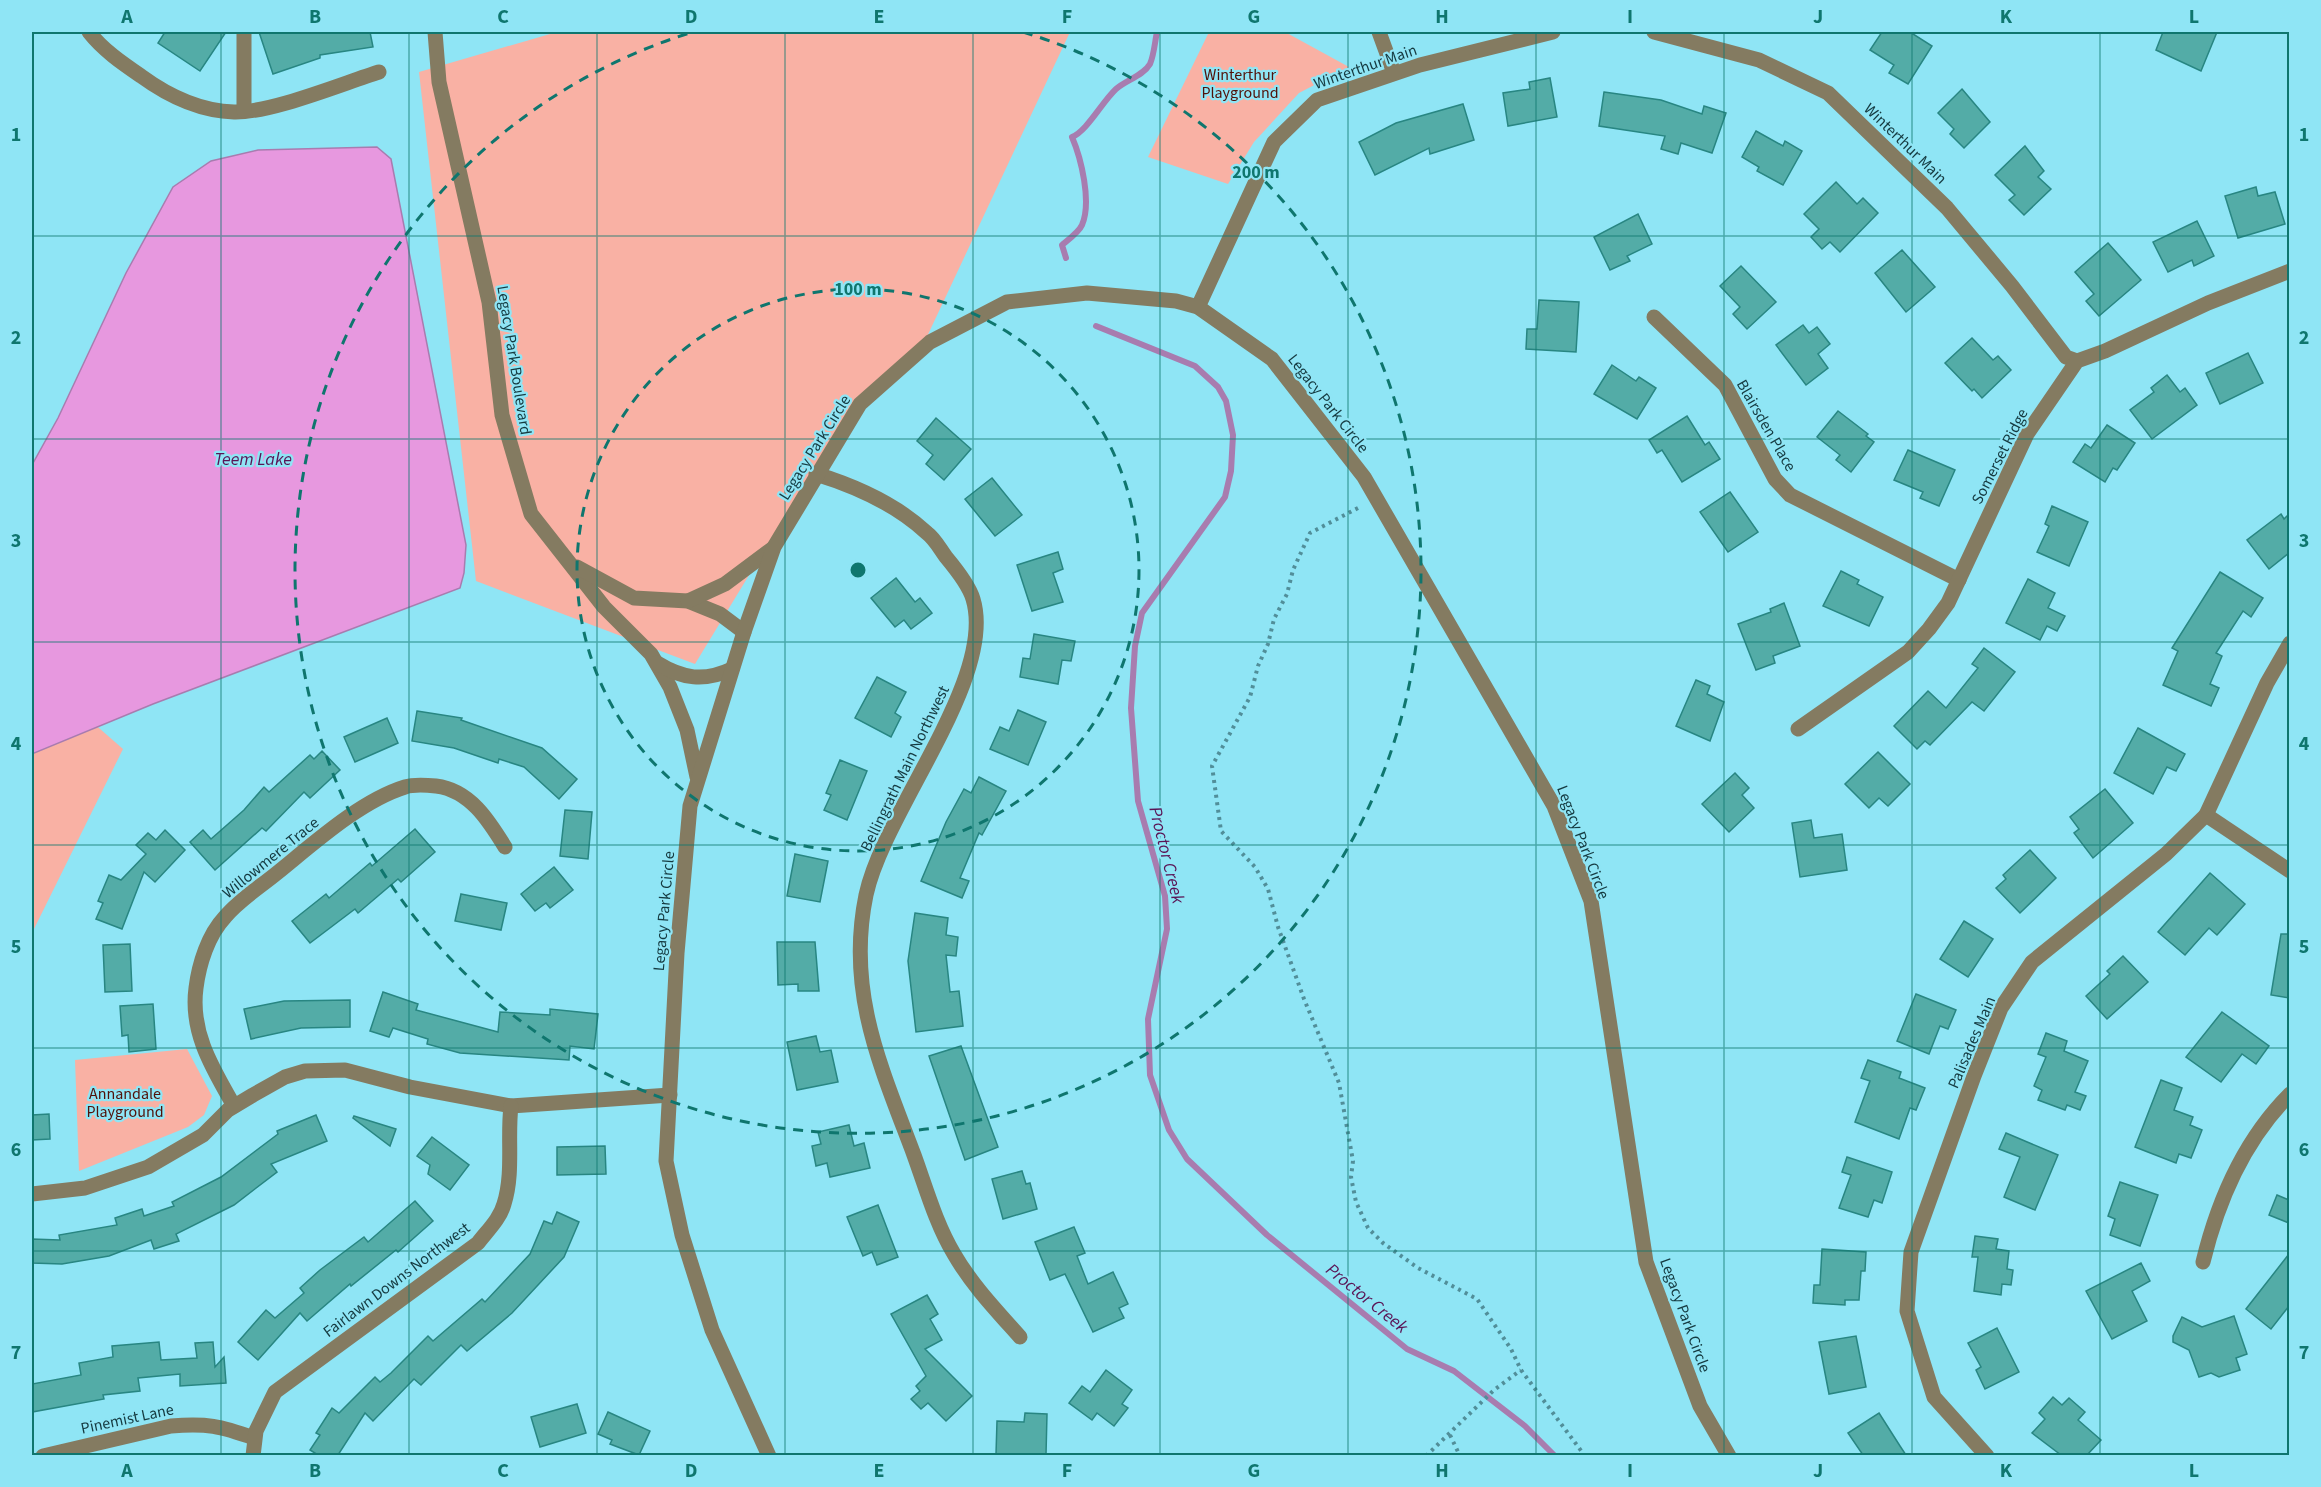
<svg xmlns="http://www.w3.org/2000/svg" width="2321" height="1487" font-family="'Source Sans 3',sans-serif">
<style>
.green{fill:#f9b1a4}
.water{fill:#e798df;stroke:#a87caf;stroke-width:1.5}
.lines{fill:none;stroke-linecap:round;stroke-linejoin:round}
.stream{stroke:#a87caf;stroke-width:6}
.building{fill:#53aca7;stroke:#288682;stroke-width:1.5}
.path{stroke:#518e99;stroke-width:4;stroke-dasharray:3 4.5;stroke-linecap:butt}
.minor{stroke:#847b61;stroke-width:15}
.grid{fill:none;stroke:#0f766e;stroke-width:1.5;stroke-opacity:0.55}
.ring{fill:none;stroke:#0f766e;stroke-width:3;stroke-dasharray:10 8}
.labels{text-anchor:middle;stroke-width:4.5;stroke-linejoin:round;paint-order:stroke}
.street-label{font-size:16px;fill:#153a40;stroke:#8fe5f5}
.park-label{font-size:16px;fill:#511109;stroke:#8fe5f5}
.water-label{font-size:18px;font-style:italic;fill:#5a1455;stroke:#8fe5f5}
.centre{fill:#0f766e;stroke:#8fe5f5;stroke-width:3}
.ring-label{font-size:18px;text-anchor:middle;font-weight:bold;fill:#0f766e;stroke:#8fe5f5;stroke-width:4.5;stroke-linejoin:round;paint-order:stroke}
.neatline{fill:none;stroke:#0f766e;stroke-width:2}
.grid-label{font-size:20px;text-anchor:middle;font-weight:bold;fill:#0f766e}
</style>
<rect width="100%" height="100%" fill="#8fe5f5"/>
<g class="green">
<path d="M557 32H1070L924 343 819 460 695 664 476 581 419 72Z"/>
<path d="M1209 32H1285L1349 67 1299 93 1254 142 1228 184 1148 157Z"/>
<path d="M44 680 123 749 32 933V683Z"/>
<path d="M187 1049 212 1096 204 1115 188 1127 79 1171 75 1060Z"/>
</g>
<path class="water" d="M377 147 391 159 466 545 464 573 460 588 153 704 32 754V465L58 418 126 273 173 187 211 161 258 150Z"/>
<g class="lines">
<g class="stream">
<path d="M1066 258 1062 245C1068 240 1079 232 1082 225 1092 202 1081 158 1072 137 1087 131 1102 102 1116 89 1126 80 1143 76 1150 64 1154 55 1155 41 1157 32"/>
<path d="M1096 326 1195 366 1218 387 1226 401 1233 435 1231 471 1225 497 1142 613 1135 646 1131 708 1138 801 1165 896 1167 929 1148 1019 1150 1075 1169 1130 1187 1159 1267 1235 1407 1349 1454 1371 1525 1426 1555 1456"/>
</g>
</g>
<g class="building">
<path d="M165 32H226L200 71 158 43Z"/>
<path d="M259 32H370L373 47 320 55V58L273 74Z"/>
<path d="M1882 32H1910L1932 46 1908 84 1889 73 1894 65 1870 50Z"/>
<path d="M2163 32H2217L2201 71 2156 50Z"/>
<path d="M1550 78 1557 117 1508 126 1503 93 1530 89 1529 82Z"/>
<path d="M1962 89 1990 122 1964 148 1950 134 1954 129 1938 113Z"/>
<path d="M1604 92 1661 100 1702 114 1704 106 1726 113 1712 153 1681 143 1678 154 1661 149 1665 136 1599 126Z"/>
<path d="M1463 104 1474 140 1430 154 1429 148 1375 175 1359 142 1396 123Z"/>
<path d="M1756 131 1783 146 1785 141 1802 151 1783 185 1757 171 1759 167 1742 157Z"/>
<path d="M2025 146 2044 171 2038 177 2051 189 2024 215 2009 200 2015 195 1995 175Z"/>
<path d="M1836 182 1857 204 1863 198 1878 213 1840 252 1830 242 1822 249 1811 237 1819 229 1804 214Z"/>
<path d="M2256 187 2258 196 2275 192 2285 224 2238 238 2225 196Z"/>
<path d="M1638 214 1652 244 1627 256 1630 261 1610 270 1594 237Z"/>
<path d="M2197 221 2214 256 2194 266 2192 260 2168 272 2153 242Z"/>
<path d="M2108 243 2141 280 2099 316 2086 301 2094 294 2075 272Z"/>
<path d="M1902 250 1935 287 1906 312 1875 273Z"/>
<path d="M1741 266 1776 302 1747 329 1733 314 1740 307 1720 286Z"/>
<path d="M1539 300 1579 302 1576 352 1526 349 1527 329H1537Z"/>
<path d="M1803 325 1809 333 1817 327 1830 344 1818 354 1828 368 1806 385 1776 345Z"/>
<path d="M1972 338 1993 360 1998 356 2011 370 1982 398 1974 389 1972 391 1945 363Z"/>
<path d="M2248 353 2263 383 2220 404 2206 373Z"/>
<path d="M1612 365 1636 381 1639 377 1656 388 1637 419 1594 394Z"/>
<path d="M2167 375 2180 392 2185 388 2197 405 2152 439 2130 410 2154 392 2151 388Z"/>
<path d="M1838 411 1868 434 1866 436 1874 442 1851 472 1836 460 1840 455 1817 437Z"/>
<path d="M1687 416 1705 445 1709 442 1720 459 1682 482 1662 450 1657 453 1649 440Z"/>
<path d="M936 418 971 449 944 480 926 464 933 455 917 441Z"/>
<path d="M2107 425 2135 443 2117 470 2113 468 2105 482 2073 462 2085 444 2091 448Z"/>
<path d="M1908 450 1955 470 1939 506 1920 498 1923 492 1894 480Z"/>
<path d="M992 478 1022 515 995 536 965 499Z"/>
<path d="M1730 492 1758 532 1728 552 1700 512Z"/>
<path d="M2052 506 2088 522 2069 566 2037 552 2049 526 2045 524Z"/>
<path d="M2281 514 2284 519 2289 514V553L2269 569 2247 540Z"/>
<path d="M1058 552 1063 569 1053 573 1063 602 1032 611 1017 565Z"/>
<path d="M1841 571 1859 580 1857 584 1883 597 1869 626 1823 606Z"/>
<path d="M2220 572 2263 598 2251 617 2243 611 2216 653 2222 656 2210 684 2219 688 2211 706 2163 685 2178 651 2172 648Z"/>
<path d="M896 578 915 602 920 598 932 613 911 629 904 620 895 627 871 598Z"/>
<path d="M2028 579 2055 593 2048 608 2065 616 2057 631 2047 626 2040 640 2006 623Z"/>
<path d="M1784 603 1800 646 1773 656 1775 663 1756 670 1738 624 1771 612 1770 609Z"/>
<path d="M1034 634 1075 641 1071 661 1062 660 1058 684 1020 677 1023 658 1030 659Z"/>
<path d="M1984 648 2015 672 1984 711 1972 702 1930 745 1925 741 1917 749 1894 726 1928 691 1946 708 1978 668 1972 664Z"/>
<path d="M877 677 906 692 895 713 901 717 891 737 855 718Z"/>
<path d="M1696 680 1710 686 1707 694 1724 702 1710 741 1676 726Z"/>
<path d="M1018 710 1046 722 1028 765 990 749 1000 727 1009 731Z"/>
<path d="M417 711 462 718 461 720 542 748 577 779 559 799 524 767 499 759 498 763 454 748 412 741Z"/>
<path d="M387 718 398 743 355 762 344 737Z"/>
<path d="M2138 728 2185 754 2176 771 2167 767 2153 794 2114 773Z"/>
<path d="M322 751 340 770 310 798 304 792 266 831 262 828 215 870 190 842 203 830 211 839 244 810 264 787 269 792 310 755 314 759Z"/>
<path d="M1878 752 1910 784 1888 806 1879 798 1869 808 1845 784Z"/>
<path d="M840 760 867 771 847 820 824 810 831 795 826 793Z"/>
<path d="M1735 773 1749 788 1742 795 1754 808 1729 832 1702 804Z"/>
<path d="M979 777 1006 791 982 835 979 833 960 878 969 881 962 898 921 881 946 822 964 789 971 793Z"/>
<path d="M2105 789 2133 823 2093 858 2074 833 2079 829 2070 817Z"/>
<path d="M565 810 592 812 588 859 560 856Z"/>
<path d="M1811 820 1814 838 1842 834 1847 870 1800 877 1792 823Z"/>
<path d="M415 829 435 852 401 882 398 879 358 913 355 909 310 943 292 921 326 894 329 898 370 863 372 866Z"/>
<path d="M165 830 185 850 155 882 144 872 122 929 96 919 103 903 98 901 109 875 121 880 146 854 136 845 148 833 156 840Z"/>
<path d="M2030 850 2056 878 2020 913 1996 888 2006 879 2003 875Z"/>
<path d="M795 854 828 861 820 902 787 896Z"/>
<path d="M554 867 573 890 550 908 546 903 535 911 521 894Z"/>
<path d="M2210 873 2245 904 2217 935 2209 928 2185 955 2158 932Z"/>
<path d="M461 894 507 903 501 930 455 921Z"/>
<path d="M915 913 948 918 946 935 958 937 956 956 946 955 950 992 959 991 963 1026 916 1032 908 961Z"/>
<path d="M1964 921 1993 939 1968 977 1940 959Z"/>
<path d="M2281 934H2289V998L2271 995Z"/>
<path d="M777 942H815L819 991H798V984L778 985Z"/>
<path d="M130 944 132 991 105 992 103 945Z"/>
<path d="M2123 956 2148 982 2107 1019 2086 996 2110 974 2107 971Z"/>
<path d="M383 992 418 1004 416 1010 498 1032 500 1012 550 1015V1009L598 1014 594 1049 570 1046 569 1060 460 1053 427 1044 428 1039 393 1028 389 1037 370 1031Z"/>
<path d="M1916 994 1956 1010 1948 1029 1940 1026 1929 1054 1897 1041Z"/>
<path d="M350 1000V1027L301 1028 251 1039 244 1009 284 1001Z"/>
<path d="M153 1004 156 1049 129 1052 128 1035 122 1036 120 1006Z"/>
<path d="M2222 1012 2269 1046 2256 1064 2242 1054 2221 1082 2186 1057Z"/>
<path d="M2046 1033 2067 1041 2064 1051 2088 1061 2075 1092 2086 1096 2080 1110 2067 1105 2065 1110 2038 1100 2042 1090 2034 1086 2046 1057 2038 1054Z"/>
<path d="M816 1036 820 1052 831 1050 838 1082 797 1090 787 1042Z"/>
<path d="M961 1046 998 1147 965 1160 929 1056Z"/>
<path d="M1868 1060 1901 1072 1899 1078 1925 1088 1916 1110 1910 1108 1899 1139 1855 1122 1870 1081 1861 1078Z"/>
<path d="M2161 1080 2182 1088 2174 1110 2193 1117 2190 1125 2202 1130 2191 1158 2179 1154 2176 1163 2135 1147Z"/>
<path d="M49 1114 50 1139 32 1140V1115Z"/>
<path d="M316 1115 327 1141 271 1164 277 1172 234 1205 176 1234 179 1241 154 1249 151 1240 109 1256 62 1264 32 1263V1239L60 1240 59 1235 117 1225 115 1218 142 1209 144 1216 174 1206 172 1202 221 1177 278 1134 277 1131Z"/>
<path d="M354 1116 396 1129 390 1146 353 1118Z"/>
<path d="M849 1125 854 1146 864 1143 870 1168 830 1177 827 1163 816 1166 812 1146 821 1144 818 1132Z"/>
<path d="M2006 1133 2058 1155 2035 1210 2004 1197 2020 1157 1999 1149Z"/>
<path d="M432 1137 469 1165 450 1190 428 1174 430 1165 417 1156Z"/>
<path d="M605 1146 606 1174 557 1175V1147Z"/>
<path d="M1847 1157 1892 1172 1882 1203 1874 1200 1868 1217 1839 1208 1851 1175 1842 1172Z"/>
<path d="M1022 1171 1026 1184 1030 1183 1037 1209 1003 1219 992 1179Z"/>
<path d="M2120 1182 2158 1195 2140 1246 2110 1235 2115 1219 2108 1216Z"/>
<path d="M2277 1195 2289 1200V1223L2269 1215Z"/>
<path d="M415 1201 433 1221 398 1252 396 1250 351 1286 350 1284 307 1321 300 1313 258 1360 238 1342 266 1310 275 1318 304 1293 300 1288 320 1270 364 1237 368 1242Z"/>
<path d="M878 1205 898 1257 877 1265 872 1252 863 1256 847 1217Z"/>
<path d="M557 1212 579 1222 564 1257 512 1313 467 1351 461 1345 421 1385 414 1379 373 1421 365 1413 338 1455H318L310 1450 320 1435 316 1433 332 1408 339 1413 375 1377 380 1382 391 1373 428 1336 433 1341 482 1299 485 1302 530 1254 544 1221 552 1224Z"/>
<path d="M1074 1227 1085 1253 1077 1256 1088 1284 1113 1272 1128 1304 1119 1308 1124 1318 1093 1332 1065 1274 1050 1280 1035 1242Z"/>
<path d="M1975 1236 1998 1239 1996 1249 2009 1251 2007 1269 2013 1270 2011 1285 2002 1284 2001 1295 1974 1291 1978 1257H1972Z"/>
<path d="M1822 1249 1866 1252 1865 1271H1861L1859 1300H1845V1305L1813 1303 1814 1285H1820Z"/>
<path d="M2289 1254V1306L2271 1329 2246 1309Z"/>
<path d="M2141 1263 2150 1281 2132 1291 2147 1321 2112 1339 2086 1291Z"/>
<path d="M927 1295 938 1314 930 1319 942 1340 925 1349 972 1396 946 1421 928 1403 921 1409 911 1399 920 1391 916 1386 926 1376 891 1314Z"/>
<path d="M2234 1316 2247 1354 2236 1358 2240 1370 2219 1377 2211 1373 2199 1377 2189 1350 2173 1342V1336L2182 1317 2202 1327Z"/>
<path d="M1997 1328 2019 1372 1985 1389 1976 1370 1981 1367 1968 1343Z"/>
<path d="M1856 1336 1866 1387 1829 1394 1819 1342Z"/>
<path d="M159 1342 161 1360 197 1358 195 1343 213 1342 215 1367 224 1357 226 1383 180 1386V1374L138 1378 140 1391 103 1395 104 1399 32 1412V1384L81 1375 79 1363 113 1357 112 1346Z"/>
<path d="M1106 1370 1132 1390 1122 1404 1128 1408 1114 1426 1097 1413 1092 1420 1069 1403 1082 1386 1090 1392Z"/>
<path d="M2053 1397 2062 1405 2069 1398 2085 1412 2078 1420 2101 1440 2087 1455H2061L2032 1433 2045 1419 2039 1413Z"/>
<path d="M577 1404 586 1433 540 1447 531 1417Z"/>
<path d="M608 1412 650 1431 639 1455 610 1444 612 1440 598 1434Z"/>
<path d="M1025 1413 1047 1414 1046 1455 996 1454 997 1421 1024 1422Z"/>
<path d="M1879 1413 1900 1446 1906 1455H1863L1848 1433Z"/>
</g>
<g class="lines">
<g class="path">
<path d="M1358 508 1310 533 1293 570 1287 594 1274 619 1268 644 1258 666 1250 697 1212 766 1221 831 1255 867 1268 889 1278 927 1304 999 1339 1083 1353 1161 1351 1177 1356 1202 1368 1228 1383 1243 1418 1268 1477 1299 1511 1349 1521 1370 1585 1456"/>
<path d="M1450 1435 1460 1456"/>
<path d="M1426 1456 1494 1390 1521 1370"/>
</g>
<g class="minor">
<path d="M89 32C103 50 122 63 141 76 167 95 200 111 234 112 271 113 341 84 379 72"/>
<path d="M244 32V111"/>
<path d="M435 32 439 82 489 302 502 415 531 514 604 607 651 654 670 687 687 730 697 777"/>
<path d="M1379 32 1394 73"/>
<path d="M1654 32 1759 60 1828 93 1947 208 2012 286 2066 357 2077 361"/>
<path d="M1198 307 1274 142 1317 100 1420 65 1553 32"/>
<path d="M1654 317 1725 385 1775 479 1790 495 1959 580"/>
<path d="M816 474C855 486 897 505 927 533 935 539 940 549 946 557 956 569 969 585 973 599 997 678 884 811 866 895 846 992 881 1067 914 1155 926 1188 936 1224 954 1254 972 1285 996 1310 1020 1337"/>
<path d="M577 567 634 598 688 601 720 614 744 632"/>
<path d="M688 601 725 584 772 549"/>
<path d="M657 663C683 679 704 682 732 669"/>
<path d="M1798 729 1908 652 1929 629 1948 603 2027 434 2077 361 2105 351 2208 303 2290 271"/>
<path d="M2206 815 2290 871"/>
<path d="M234 1106C213 1069 190 1033 196 988 199 964 208 935 225 917 239 900 260 887 277 873 313 844 360 801 405 787 414 784 426 785 436 786 470 790 489 821 505 847"/>
<path d="M32 1194 85 1188 148 1167 203 1135 228 1110 253 1095 285 1077 305 1071 345 1070 410 1087 511 1106 670 1095"/>
<path d="M2203 1262C2218 1200 2245 1139 2290 1094"/>
<path d="M43 1456 171 1426C207 1423 220 1426 254 1438"/>
<path d="M253 1456 256 1431 275 1392 478 1243C487 1231 500 1219 504 1204 514 1172 507 1138 511 1106"/>
<path d="M769 1456 712 1330 682 1235 666 1161 677 953 690 806 744 632 774 547 860 404 930 342 1007 302 1087 293 1176 301 1198 307 1272 359 1364 477 1554 806 1591 901 1646 1262 1700 1406 1729 1456"/>
<path d="M1987 1456 1934 1397 1907 1311 1911 1252 1974 1076 2001 1008 2032 962 2166 854 2206 815 2267 683 2290 643"/>
</g>
</g>
<path class="grid" d="M221 32V1456M409 32V1456M597 32V1456M785 32V1456M973 32V1456M1160 32V1456M1348 32V1456M1536 32V1456M1724 32V1456M1912 32V1456M2100 32V1456M32 236H2290M32 439H2290M32 642H2290M32 845H2290M32 1048H2290M32 1251H2290"/>
<g class="ring">
<circle cx="858" cy="570" r="281"/>
<path d="M1023 32A563 563 0 1 1 693 32"/>
</g>
<g class="labels">
<g class="street-label">
<text transform="translate(1365 66) rotate(-19)" y="6">Winterthur Main</text>
<text transform="translate(1906 143) rotate(44)" y="6">Winterthur Main</text>
<text transform="translate(515 360) rotate(81)" y="6">Legacy Park Boulevard</text>
<text transform="translate(1329 403) rotate(52)" y="6">Legacy Park Circle</text>
<text transform="translate(1767 425) rotate(60)" y="6">Blairsden Place</text>
<text transform="translate(814 447) rotate(-58)" y="6">Legacy Park Circle</text>
<text transform="translate(1999 456) rotate(-63)" y="6">Somerset Ridge</text>
<text transform="translate(904 768) rotate(-64)" y="6">Bellingrath Main Northwest</text>
<text transform="translate(1584 842) rotate(69)" y="6">Legacy Park Circle</text>
<text transform="translate(270 857) rotate(-39)" y="6">Willowmere Trace</text>
<text transform="translate(663 911) rotate(-85)" y="6">Legacy Park Circle</text>
<text transform="translate(1971 1042) rotate(-67)" y="6">Palisades Main</text>
<text transform="translate(396 1279) rotate(-37)" y="6">Fairlawn Downs Northwest</text>
<text transform="translate(1686 1315) rotate(70)" y="6">Legacy Park Circle</text>
<text transform="translate(127 1418) rotate(-12)" y="6">Pinemist Lane</text>
</g>
<g class="park-label">
<text x="1240" y="80">Winterthur<tspan x="1240" dy="18">Playground</tspan></text>
<text x="125" y="1099">Annandale<tspan x="125" dy="18">Playground</tspan></text>
</g>
<g class="water-label">
<text x="253" y="465">Teem Lake</text>
<text transform="translate(1167 855) rotate(76)" y="6">Proctor Creek</text>
<text transform="translate(1367 1298) rotate(39)" y="6">Proctor Creek</text>
</g>
</g>
<circle cx="858" cy="570" r="9" class="centre"/>
<g class="ring-label">
<text x="1256" y="178">200 m</text>
<text x="858" y="295">100 m</text>
</g>
<rect width="2321" height="1487" fill="none" stroke="#8fe5f5" stroke-width="66"/>
<rect x="33" y="33" width="2255" height="1421" class="neatline"/>
<g class="grid-label">
<text x="127" y="23">A</text>
<text x="315" y="23">B</text>
<text x="503" y="23">C</text>
<text x="691" y="23">D</text>
<text x="879" y="23">E</text>
<text x="1067" y="23">F</text>
<text x="1254" y="23">G</text>
<text x="1442" y="23">H</text>
<text x="1630" y="23">I</text>
<text x="1818" y="23">J</text>
<text x="2006" y="23">K</text>
<text x="2194" y="23">L</text>
<text x="16" y="141">1</text>
<text x="2304" y="141">1</text>
<text x="16" y="344">2</text>
<text x="2304" y="344">2</text>
<text x="16" y="547">3</text>
<text x="2304" y="547">3</text>
<text x="16" y="750">4</text>
<text x="2304" y="750">4</text>
<text x="16" y="953">5</text>
<text x="2304" y="953">5</text>
<text x="16" y="1156">6</text>
<text x="2304" y="1156">6</text>
<text x="16" y="1359">7</text>
<text x="2304" y="1359">7</text>
<text x="127" y="1477">A</text>
<text x="315" y="1477">B</text>
<text x="503" y="1477">C</text>
<text x="691" y="1477">D</text>
<text x="879" y="1477">E</text>
<text x="1067" y="1477">F</text>
<text x="1254" y="1477">G</text>
<text x="1442" y="1477">H</text>
<text x="1630" y="1477">I</text>
<text x="1818" y="1477">J</text>
<text x="2006" y="1477">K</text>
<text x="2194" y="1477">L</text>
</g>
</svg>
